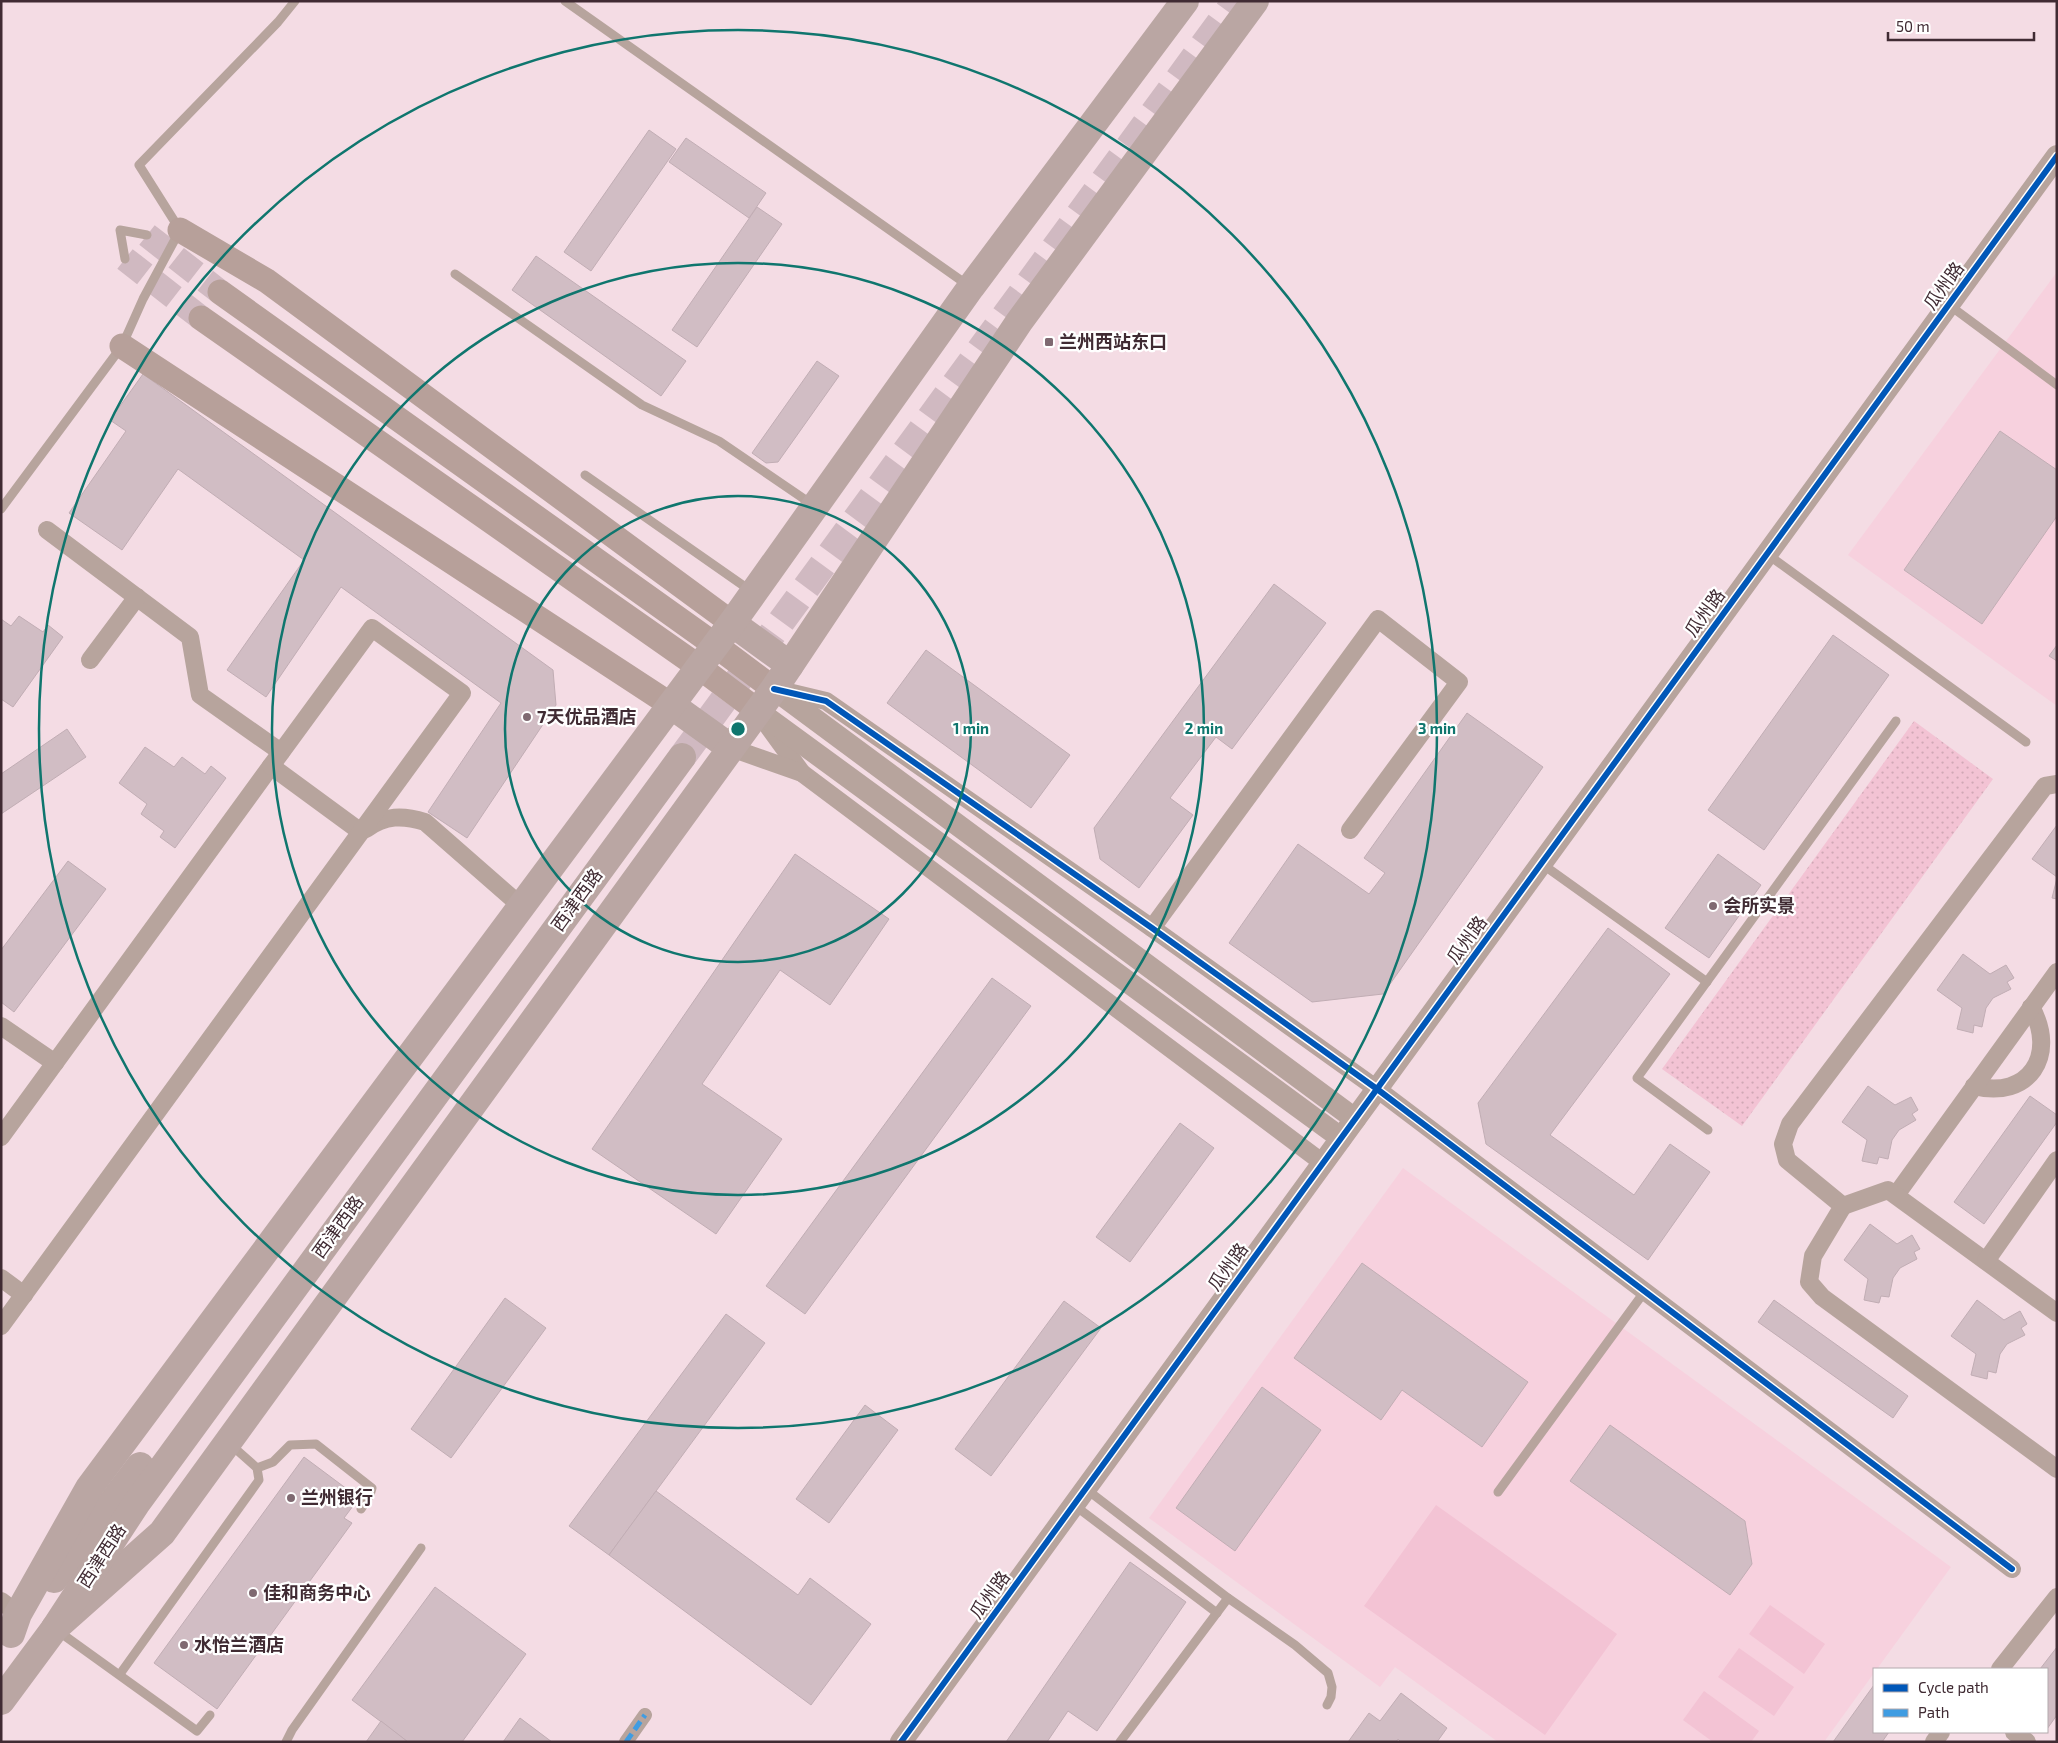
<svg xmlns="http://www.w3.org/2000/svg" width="2058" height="1743" font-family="'Exo 2','Noto Sans SC',sans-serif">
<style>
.built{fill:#f7d1de}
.park{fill:url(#park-dots)}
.pitch{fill:#f3c3d4}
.building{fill:#d1bdc4;stroke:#c1adb4}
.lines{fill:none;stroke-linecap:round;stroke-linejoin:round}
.secondary-tunnel{stroke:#d0b9c1;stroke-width:25;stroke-dasharray:25 12;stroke-linecap:butt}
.primary-tunnel{stroke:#d0b9c1;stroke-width:28;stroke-dasharray:28 14;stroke-linecap:butt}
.service{stroke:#b7a49d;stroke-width:9}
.pedestrian{stroke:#b7a49d;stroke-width:14}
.minor{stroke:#b7a49d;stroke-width:18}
.tertiary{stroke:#b7a49d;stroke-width:22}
.secondary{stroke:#b7a09a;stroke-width:25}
.primary{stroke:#baa6a3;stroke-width:28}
.quiet{stroke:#3f9ce2;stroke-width:5;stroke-dasharray:10 5;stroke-linecap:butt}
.cycleway-casing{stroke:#fff;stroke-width:9}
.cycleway{stroke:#0057b8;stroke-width:6}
.ring{fill:none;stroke:#0f766e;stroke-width:2.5}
.poi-dot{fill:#7f6971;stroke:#fff;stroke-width:2}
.labels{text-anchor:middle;stroke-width:4.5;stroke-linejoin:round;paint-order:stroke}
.street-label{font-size:18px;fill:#402b33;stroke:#fff}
.poi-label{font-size:18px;font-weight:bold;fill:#402b33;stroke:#fff;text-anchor:start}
.centre{fill:#0f766e;stroke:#fff;stroke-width:2.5}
.ring-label{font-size:15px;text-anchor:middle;font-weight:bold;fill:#0f766e;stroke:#fff;stroke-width:4.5;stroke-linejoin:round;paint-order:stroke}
</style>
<defs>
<pattern id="park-dots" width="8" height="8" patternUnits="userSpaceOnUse" patternTransform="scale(1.25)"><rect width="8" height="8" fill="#f3c3d4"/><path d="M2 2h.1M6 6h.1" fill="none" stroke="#d1a8b6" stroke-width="1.8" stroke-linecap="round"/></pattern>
</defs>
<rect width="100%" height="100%" fill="#f4dce4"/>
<g class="built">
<path d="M2057 272V706L1848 555Z"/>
<path d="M1403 1168 1951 1567 1877 1669H1874V1673L1824 1742H1498L1395 1667 1380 1687 1149 1518Z"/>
</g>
<path class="park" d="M1914 721 1993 779 1742 1126 1662 1069Z"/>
<g class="pitch">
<path d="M1436 1505 1617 1634 1545 1735 1364 1606Z"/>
<path d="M1770 1605 1825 1644 1804 1674 1749 1634Z"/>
<path d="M1739 1648 1794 1687 1774 1716 1718 1677Z"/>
<path d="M1704 1691 1759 1731 1751 1742H1713L1683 1720Z"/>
</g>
<g class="building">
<path d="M649 130 676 149 591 271 564 252Z"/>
<path d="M686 138 766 193 749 218 669 162Z"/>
<path d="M757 207 782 224 697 347 672 330Z"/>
<path d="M536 256 686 361 661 396 512 290Z"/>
<path d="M817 361 839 376 778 462 766 463 752 453Z"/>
<path d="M143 374 553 670 556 705 467 838 428 812 501 703 341 587 266 697 227 670 304 560 178 469 122 550 69 513 126 431 110 420Z"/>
<path d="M2000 431 2057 470V516L1982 624 1904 570Z"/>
<path d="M1274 584 1326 623 1232 749 1216 737 1170 798 1193 815 1139 888 1100 859 1094 828Z"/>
<path d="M19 616 43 632 48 625 63 637 13 707 1 699V619L11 626Z"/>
<path d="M1833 635 1889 675 1764 850 1708 810Z"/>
<path d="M2057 645V661L2049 656Z"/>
<path d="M926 650 1070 755 1031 808 887 703Z"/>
<path d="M1467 713 1543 767 1383 994 1312 1002 1229 943 1298 844 1369 894 1385 873 1364 858Z"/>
<path d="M67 729 86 757 1 814V774Z"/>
<path d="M145 747 174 767 182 757 205 774 211 766 226 778 175 848 160 837 164 831 141 814 147 804 119 783Z"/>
<path d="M2057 825V877L2032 859Z"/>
<path d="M795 854 889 919 830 1005 780 970 702 1084 782 1139 716 1234 592 1149Z"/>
<path d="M1718 854 1761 885 1709 958 1665 928Z"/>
<path d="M68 861 106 889 14 1012 1 1002V950Z"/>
<path d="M2057 878V899L2052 898Z"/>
<path d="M1608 928 1670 974 1550 1135 1634 1195 1670 1144 1710 1172 1648 1260 1486 1144 1478 1103Z"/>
<path d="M1963 954 1990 974 2006 965 2014 978 2007 982 2011 989 1993 998 1986 1008 1982 1027 1974 1025 1973 1033 1957 1029 1962 1008 1937 990Z"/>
<path d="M992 978 1031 1006 805 1314 766 1286Z"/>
<path d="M1868 1086 1895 1105 1911 1097 1918 1110 1912 1114 1916 1120 1899 1130 1892 1140 1888 1159 1879 1157 1877 1164 1862 1161 1867 1140 1842 1122Z"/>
<path d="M2030 1096 2057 1115V1122L1984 1224 1954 1202Z"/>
<path d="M1180 1123 1214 1148 1130 1262 1096 1237Z"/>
<path d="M1870 1224 1897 1244 1912 1235 1920 1249 1914 1252 1917 1259 1900 1268 1893 1278 1889 1297 1881 1296 1879 1303 1864 1300 1868 1279 1844 1260Z"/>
<path d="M1362 1263 1528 1382 1482 1447 1402 1390 1381 1420 1294 1358Z"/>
<path d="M505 1298 546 1328 451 1458 411 1429Z"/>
<path d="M1774 1300 1908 1396 1893 1418 1758 1322Z"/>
<path d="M1977 1300 2004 1320 2020 1311 2027 1324 2021 1328 2025 1335 2007 1344 2000 1354 1996 1373 1988 1371 1987 1379 1971 1375 1976 1354 1951 1336Z"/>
<path d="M1064 1301 1101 1328 991 1476 955 1449Z"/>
<path d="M726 1314 765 1343 609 1555 569 1526Z"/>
<path d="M1262 1387 1321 1430 1235 1551 1176 1508Z"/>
<path d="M865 1405 898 1430 829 1523 796 1499Z"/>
<path d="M1610 1425 1745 1521 1752 1564 1730 1595 1570 1481Z"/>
<path d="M304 1457 359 1498 344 1518 352 1523 217 1709 154 1663Z"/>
<path d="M656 1491 798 1595 810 1578 871 1624 811 1705 609 1555Z"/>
<path d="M1130 1562 1186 1602 1097 1731 1068 1711 1047 1742H1006Z"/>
<path d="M435 1587 526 1654 462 1742H408L352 1700Z"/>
<path d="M2057 1647V1715L2047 1729V1669H2040Z"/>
<path d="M1874 1685V1732H1889L1882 1742H1833Z"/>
<path d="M1401 1693 1447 1728 1437 1742H1401L1398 1739 1396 1742H1348L1369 1713 1380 1721Z"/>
<path d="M520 1718 552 1742H503Z"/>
<path d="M381 1721 408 1742H366Z"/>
</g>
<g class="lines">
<g class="secondary-tunnel">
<path d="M147 235 220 292"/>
<path d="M125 259 201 318"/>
</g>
<path class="primary-tunnel" d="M682 757 1236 1"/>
<g class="service">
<path d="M565 1 969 286"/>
<path d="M125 259 120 230 147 235"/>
<path d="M455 274 642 405 719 441 813 505"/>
<path d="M1949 305 2057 385"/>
<path d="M585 475 751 591"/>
<path d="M1 509 122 346 143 299 180 230 139 165 278 22 295 1"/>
<path d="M1767 554 2026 742"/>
<path d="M1542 864 1707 982"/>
<path d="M1708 1130 1637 1078 1896 721"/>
<path d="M257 1468 273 1462 290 1445 316 1444 372 1488 370 1495 361 1509"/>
<path d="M1086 1489 1228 1598 1295 1645 1328 1673 1332 1687 1331 1697 1327 1705"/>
<path d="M1498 1492 1645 1291"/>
<path d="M1074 1505 1217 1613"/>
<path d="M58 1631 197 1731 210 1715"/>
<path d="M120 1674 259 1480 257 1468 230 1444"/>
<path d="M286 1742 292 1730 421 1548"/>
<path d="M1120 1742 1228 1598"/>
</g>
<path class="pedestrian" d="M626 1742 645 1715"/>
<g class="minor">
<path d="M47 530 190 637 200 695 281 752"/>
<path d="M90 660 137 597"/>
<path d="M780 690 826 701 1152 928 1377 1089 2012 1569"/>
<path d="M765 722 802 773 1323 1163"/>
<path d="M731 748 802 773"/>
<path d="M2057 784 2045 786 1790 1124 1783 1144 1787 1160 1843 1206 1813 1256 1809 1282 1822 1297 2057 1469"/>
<path d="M366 829C385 815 403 815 425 822L521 906"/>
<path d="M1152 928 1378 619 1459 682 1350 830"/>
<path d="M1 1026 55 1063"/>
<path d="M1974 1086C2029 1100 2058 1055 2031 1007"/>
<path d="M1 1137 271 766 361 832"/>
<path d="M1896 1195 2057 972"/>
<path d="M1843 1206 1888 1190 2057 1313"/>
<path d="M1986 1261 2057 1160"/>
<path d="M1 1278 24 1295"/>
<path d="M1 1326 462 693 372 628 271 766"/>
<path d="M1 1601 18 1614"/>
<path d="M2000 1669 2057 1597"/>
<path d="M2014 1732 2027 1742"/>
<path d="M1934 1742 1941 1732"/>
</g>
<g class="tertiary">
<path d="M774 689 1355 1119"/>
<path d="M758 711 1341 1138"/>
<path d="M901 1742 2057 156"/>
</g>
<g class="secondary">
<path d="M180 230 267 281 732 623"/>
<path d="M220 292 715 645 774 689"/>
<path d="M201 318 699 667 758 711"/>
<path d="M122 346 671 705"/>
</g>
<g class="primary">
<path d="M732 623 790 665"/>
<path d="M671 705 731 748"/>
<path d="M54 1579 140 1466"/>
<path d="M55 1628 162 1533 774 689 1019 322 1255 1"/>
<path d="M11 1634 18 1614 89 1488 732 623 971 287 1185 1"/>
<path d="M1 1701 55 1628 136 1504 682 757"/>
</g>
<path class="quiet" d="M626 1742 645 1715"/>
<g class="cycleway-casing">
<g id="cycleway">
<path d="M774 689 826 701 1152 928 1377 1089 2012 1569"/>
<path d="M901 1742 2057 156"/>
</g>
</g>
<use href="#cycleway" class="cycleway"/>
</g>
<g class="ring">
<circle cx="738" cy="729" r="233"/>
<circle cx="738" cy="729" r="466"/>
<circle cx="738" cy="729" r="699"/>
</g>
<g class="poi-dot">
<rect x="1044" y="337" width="10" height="10" rx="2.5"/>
<circle cx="527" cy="717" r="5"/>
<circle cx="1713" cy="906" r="5"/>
<circle cx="291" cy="1498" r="5"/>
<circle cx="253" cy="1593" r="5"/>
<circle cx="184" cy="1645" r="5"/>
</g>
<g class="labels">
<g class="street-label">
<text transform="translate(1944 286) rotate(-54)" y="6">瓜州路</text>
<text transform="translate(1705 613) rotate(-54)" y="6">瓜州路</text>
<text transform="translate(577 900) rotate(-54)" y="6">西津西路</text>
<text transform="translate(1467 940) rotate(-54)" y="6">瓜州路</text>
<text transform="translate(338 1227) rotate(-54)" y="6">西津西路</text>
<text transform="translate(1228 1267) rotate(-54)" y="6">瓜州路</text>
<text transform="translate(102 1556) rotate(-57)" y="6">西津西路</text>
<text transform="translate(990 1595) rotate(-54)" y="6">瓜州路</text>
</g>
<g class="poi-label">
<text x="1059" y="348">兰州西站东口</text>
<text x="537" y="723">7天优品酒店</text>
<text x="1723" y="912">会所实景</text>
<text x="301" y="1504">兰州银行</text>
<text x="263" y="1599">佳和商务中心</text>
<text x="194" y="1651">水怡兰酒店</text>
</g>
</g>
<circle cx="738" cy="729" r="8" class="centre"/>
<g class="ring-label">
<text x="971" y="734">1 min</text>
<text x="1204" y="734">2 min</text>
<text x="1437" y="734">3 min</text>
</g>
<rect width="2058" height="1743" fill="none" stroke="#402b33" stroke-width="5"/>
<rect x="1873" y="1668" width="175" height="65" fill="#ffffff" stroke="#b3aaad"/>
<rect x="1883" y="1684" width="25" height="8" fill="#0057b8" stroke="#b3aaad"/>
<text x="1918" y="1693" font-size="15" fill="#402b33">Cycle path</text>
<rect x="1883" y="1709" width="25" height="8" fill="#3f9ce2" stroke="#b3aaad"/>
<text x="1918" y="1718" font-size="15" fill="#402b33">Path</text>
<path d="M1888 32v8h146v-8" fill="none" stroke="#402b33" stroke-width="2.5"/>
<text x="1896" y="32" font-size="15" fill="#402b33" stroke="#ffffff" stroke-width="4" paint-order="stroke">50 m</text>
</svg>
